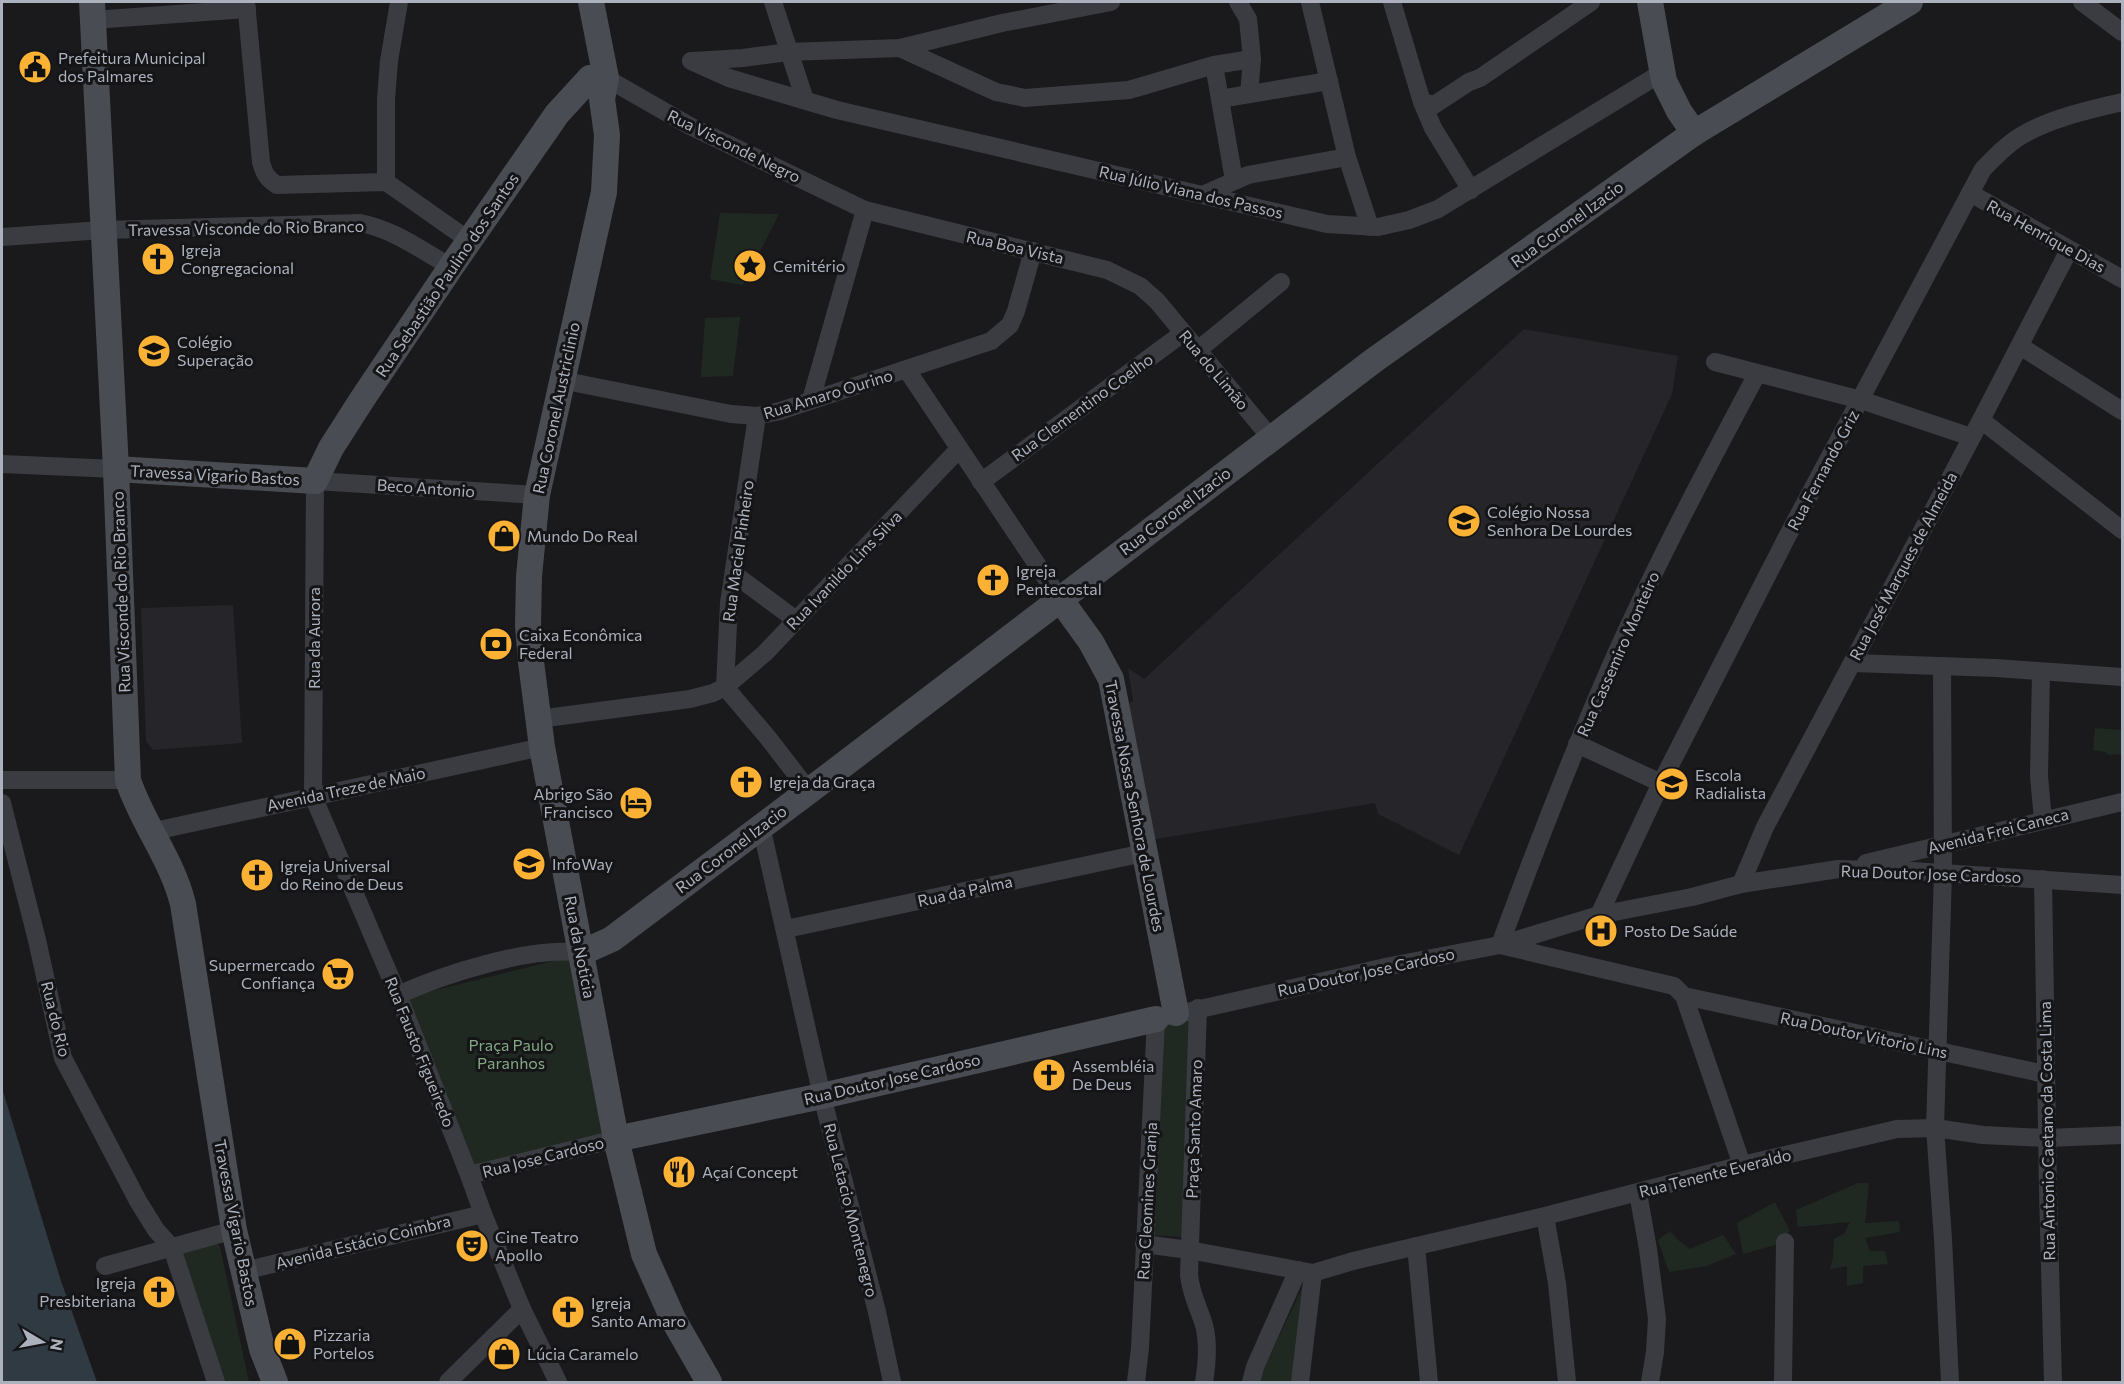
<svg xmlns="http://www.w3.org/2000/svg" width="2124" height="1384" font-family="Commissioner,sans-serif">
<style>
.built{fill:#26262a}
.green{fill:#202921}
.water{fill:#2f3a42}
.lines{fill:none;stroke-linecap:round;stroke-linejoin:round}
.street{stroke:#3b3c42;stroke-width:18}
.secondary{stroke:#494c52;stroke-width:26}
.labels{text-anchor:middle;stroke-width:6;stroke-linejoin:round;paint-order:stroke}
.poi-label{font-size:16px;fill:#acb2bd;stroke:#151518;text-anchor:start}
.street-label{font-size:16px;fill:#acb2bd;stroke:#151518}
.park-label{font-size:16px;fill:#83a984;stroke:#151518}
</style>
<rect width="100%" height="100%" fill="#1a1a1d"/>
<g class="built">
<path d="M1524 329 1678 356 1672 394 1459 855 1378 814 1375 803 1150 840 1125 706 1133 701 1128 668 1144 679Z"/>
<path d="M233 605 242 743 153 750 146 741 141 608Z"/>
</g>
<g class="green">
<path d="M720 213 779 214 743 285 710 279Z"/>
<path d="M740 317 733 376 701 377 705 318Z"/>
<path d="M2095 728 2122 730V754L2109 755 2106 752 2093 750Z"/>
<path d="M569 957 607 1134 471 1171 408 997Z"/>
<path d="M1193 1018 1184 1237 1149 1235 1163 1023Z"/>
<path d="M1858 1183H1869L1865 1223 1899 1221 1900 1232 1865 1238 1870 1251H1885L1888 1264 1863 1266V1283L1847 1286V1266L1830 1269 1833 1258 1834 1239 1844 1234 1850 1222 1798 1227 1796 1210Z"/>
<path d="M1775 1202 1790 1231 1775 1245 1743 1254 1737 1223Z"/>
<path d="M1670 1231 1678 1240 1690 1249 1723 1235 1736 1254 1707 1266 1669 1272 1658 1240Z"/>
<path d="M214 1240 220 1247 249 1382H219L177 1253Z"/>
<path d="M1304 1284 1293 1382H1260L1261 1374Z"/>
</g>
<path class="water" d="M2 1088 61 1281 97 1382H2Z"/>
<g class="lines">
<g class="street">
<path d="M246 2 261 162C264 173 267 179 277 185L386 182 470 241"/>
<path d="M773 2 805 100"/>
<path d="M1238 2 1248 19 1252 59 1249 94"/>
<path d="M1310 2 1347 157 1370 227"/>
<path d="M1392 2 1422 102 1433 128 1471 190"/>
<path d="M2082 2 2122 32"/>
<path d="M93 20 247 9"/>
<path d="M900 48 996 92 1025 98 1129 90 1214 65 1252 59"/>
<path d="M691 61 729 78 837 110 1327 224 1378 227 1409 220 1438 209 1663 72"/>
<path d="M693 61 743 58 788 52 900 48 1002 23 1111 2"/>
<path d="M1214 65 1234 180"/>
<path d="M606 78 690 126 865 210 1107 270 1140 286 1157 301 1271 438"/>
<path d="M1220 99 1329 81"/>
<path d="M1422 102 1434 105 1469 82 1480 78 1591 2"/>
<path d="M386 182V99L389 61 399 2"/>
<path d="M1970 193 2122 279"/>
<path d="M1205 194 1248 175 1347 157"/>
<path d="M2 237 103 230 360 223C393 229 421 250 451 267"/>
<path d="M2020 346 2122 411"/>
<path d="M1198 350 1281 282"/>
<path d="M1715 362 1861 400 1971 437"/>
<path d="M907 370 1060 599"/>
<path d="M561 380 731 414 757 416 780 411 991 341 1010 325 1016 311 1033 251"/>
<path d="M811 400 865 210"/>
<path d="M1981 420 2122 530"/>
<path d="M2 464 116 469"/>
<path d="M981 482 1183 333"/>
<path d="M537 495 315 481 313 796 398 995 469 1175 483 1214 522 1309 558 1382"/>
<path d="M734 574 796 620"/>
<path d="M1853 663 1996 668 2122 677"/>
<path d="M1942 666 1943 873 1935 1128 1943 1239 1950 1382"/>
<path d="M2041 672 2039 776 2043 820"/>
<path d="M725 687 729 603 757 416"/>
<path d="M725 687 769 739 809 791"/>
<path d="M539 719 690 699 713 693 725 687 765 653 959 449"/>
<path d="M1577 744 1661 783"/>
<path d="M2 780H128"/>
<path d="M2 803 37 940 63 1058 138 1201 156 1230 172 1248 216 1382"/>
<path d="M761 826 822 1096 877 1312 892 1382"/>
<path d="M150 832 542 747"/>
<path d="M1866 863 2122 802"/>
<path d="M2043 879 2048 1190 2053 1382"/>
<path d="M1741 884 1765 827 1981 420 2069 250"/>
<path d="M1599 915 1661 783 1788 535 1983 169C1996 156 2009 142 2026 133 2055 117 2090 110 2122 102"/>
<path d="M786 929 1144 853"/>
<path d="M398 995C442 975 533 945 581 953"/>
<path d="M1684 996 2045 1074"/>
<path d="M1198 1008 1189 1275C1191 1295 1199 1308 1204 1325 1209 1344 1207 1364 1204 1382"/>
<path d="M1742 1165 1684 996 1674 986 1500 945C1536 847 1574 749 1616 654 1659 558 1708 466 1757 374"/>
<path d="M469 1175 616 1139"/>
<path d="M1638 1193 1648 1249 1657 1319 1655 1352 1650 1382"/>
<path d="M1545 1216 1557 1283 1567 1382"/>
<path d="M1144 1244 1189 1250 1313 1273"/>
<path d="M1416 1246 1429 1382"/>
<path d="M105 1266 234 1230"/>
<path d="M243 1271 483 1214"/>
<path d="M1313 1273 1353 1261 1545 1216 1742 1165 1897 1129 1935 1128 1983 1135 2047 1138 2122 1135"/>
<path d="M448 1382 522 1309"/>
<path d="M1136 1382 1140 1348 1156 1019 1390 966 1500 945 1599 915 1692 897 1741 884 1838 869 1912 871 2122 885"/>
<path d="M1251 1382 1255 1367 1298 1270"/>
<path d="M1300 1382 1313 1273"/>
<path d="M1783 1382 1785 1242"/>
</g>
<g class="secondary">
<path d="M92 2 116 469 128 780C142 823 172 859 183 904L234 1230 262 1349 275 1382"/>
<path d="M591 2 606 78 602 99 607 135 604 192 537 495 529 576 528 625 531 662 542 747 616 1139 644 1254 673 1319 709 1382"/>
<path d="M1650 2 1664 81 1679 111 1694 133"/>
<path d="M116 469 315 481 331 448 363 398 451 267 557 114 590 78"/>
<path d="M1060 599 1091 642 1111 679 1176 1013"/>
<path d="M581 953 612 939 809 791 1373 361 1694 133 1910 2"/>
<path d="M616 1139 822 1096 1156 1019"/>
</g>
</g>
<defs>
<g id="civic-disc" transform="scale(1.725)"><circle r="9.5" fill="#fbb234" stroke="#151518"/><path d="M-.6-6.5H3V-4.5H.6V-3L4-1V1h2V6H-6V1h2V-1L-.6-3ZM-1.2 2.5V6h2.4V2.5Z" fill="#111"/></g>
<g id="church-disc" transform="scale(1.725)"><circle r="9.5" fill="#fbb234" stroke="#151518"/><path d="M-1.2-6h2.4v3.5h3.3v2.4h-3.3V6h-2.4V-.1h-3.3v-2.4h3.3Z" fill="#111"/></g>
<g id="sight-disc" transform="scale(1.725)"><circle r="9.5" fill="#fbb234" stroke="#151518"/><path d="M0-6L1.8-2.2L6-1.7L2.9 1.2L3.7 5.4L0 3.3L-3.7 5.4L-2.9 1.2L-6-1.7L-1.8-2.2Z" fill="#111"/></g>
<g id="school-disc" transform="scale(1.725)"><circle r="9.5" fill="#fbb234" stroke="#151518"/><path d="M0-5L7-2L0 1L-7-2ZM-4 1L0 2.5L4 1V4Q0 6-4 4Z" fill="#111"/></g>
<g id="shop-disc" transform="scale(1.725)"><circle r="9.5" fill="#fbb234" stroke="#151518"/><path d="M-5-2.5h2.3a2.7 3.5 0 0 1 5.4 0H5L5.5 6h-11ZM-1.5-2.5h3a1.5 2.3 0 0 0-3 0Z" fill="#111"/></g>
<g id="bank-disc" transform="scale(1.725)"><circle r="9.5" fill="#fbb234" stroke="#151518"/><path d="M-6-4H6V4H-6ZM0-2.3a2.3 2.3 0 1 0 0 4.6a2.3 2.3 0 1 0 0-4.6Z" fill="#111"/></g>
<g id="hotel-disc" transform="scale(1.725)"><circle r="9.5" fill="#fbb234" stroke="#151518"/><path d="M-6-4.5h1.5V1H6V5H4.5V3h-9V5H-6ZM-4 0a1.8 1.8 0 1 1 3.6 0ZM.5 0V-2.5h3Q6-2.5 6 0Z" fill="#111"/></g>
<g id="university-disc" transform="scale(1.725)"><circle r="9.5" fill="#fbb234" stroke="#151518"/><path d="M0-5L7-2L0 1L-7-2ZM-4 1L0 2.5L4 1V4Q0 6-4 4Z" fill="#111"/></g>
<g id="hospital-disc" transform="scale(1.725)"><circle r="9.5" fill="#fbb234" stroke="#151518"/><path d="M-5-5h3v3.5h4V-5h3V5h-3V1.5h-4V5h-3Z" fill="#111"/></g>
<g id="supermarket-disc" transform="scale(1.725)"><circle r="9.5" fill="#fbb234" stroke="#151518"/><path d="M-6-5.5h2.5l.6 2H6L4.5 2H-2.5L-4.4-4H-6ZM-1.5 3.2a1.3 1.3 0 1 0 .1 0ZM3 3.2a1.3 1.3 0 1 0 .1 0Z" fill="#111"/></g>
<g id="restaurant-disc" transform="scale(1.725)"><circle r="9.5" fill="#fbb234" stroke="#151518"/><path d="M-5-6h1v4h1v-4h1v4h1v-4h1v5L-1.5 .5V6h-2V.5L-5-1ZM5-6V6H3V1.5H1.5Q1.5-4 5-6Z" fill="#111"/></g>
<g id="theatre-disc" transform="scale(1.725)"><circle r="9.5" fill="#fbb234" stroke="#151518"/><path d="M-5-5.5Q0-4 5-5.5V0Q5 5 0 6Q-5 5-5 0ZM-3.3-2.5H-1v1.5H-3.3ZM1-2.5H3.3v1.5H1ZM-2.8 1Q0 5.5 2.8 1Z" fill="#111"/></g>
</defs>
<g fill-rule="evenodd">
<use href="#civic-disc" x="35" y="67"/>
<use href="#church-disc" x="158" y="259"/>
<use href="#sight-disc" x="750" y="266"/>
<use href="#school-disc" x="154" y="351"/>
<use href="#school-disc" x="1464" y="521"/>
<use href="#shop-disc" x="504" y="536"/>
<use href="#church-disc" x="993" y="580"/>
<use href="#bank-disc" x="496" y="644"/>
<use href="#church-disc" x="746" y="782"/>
<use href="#school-disc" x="1672" y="784"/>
<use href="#hotel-disc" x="636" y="803"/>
<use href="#university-disc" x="529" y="864"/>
<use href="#church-disc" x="257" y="875"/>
<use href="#hospital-disc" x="1601" y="931"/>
<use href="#supermarket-disc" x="338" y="974"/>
<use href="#church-disc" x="1049" y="1075"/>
<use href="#restaurant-disc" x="679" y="1172"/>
<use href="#theatre-disc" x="472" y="1246"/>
<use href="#church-disc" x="159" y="1292"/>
<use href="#church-disc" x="568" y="1312"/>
<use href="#shop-disc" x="290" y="1344"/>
<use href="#shop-disc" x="504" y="1354"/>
</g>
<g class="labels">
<g class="poi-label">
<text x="58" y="64">Prefeitura Municipal<tspan x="58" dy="18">dos Palmares</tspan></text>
<text x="181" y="256">Igreja<tspan x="181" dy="18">Congregacional</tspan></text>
<text x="773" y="272">Cemitério</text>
<text x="177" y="348">Colégio<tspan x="177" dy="18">Superação</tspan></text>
<text x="1487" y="518">Colégio Nossa<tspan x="1487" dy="18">Senhora De Lourdes</tspan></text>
<text x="527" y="542">Mundo Do Real</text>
<text x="1016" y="577">Igreja<tspan x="1016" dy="18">Pentecostal</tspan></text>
<text x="519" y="641">Caixa Econômica<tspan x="519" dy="18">Federal</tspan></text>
<text x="1695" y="781">Escola<tspan x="1695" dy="18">Radialista</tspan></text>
<text x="769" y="788">Igreja da Graça</text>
<text x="613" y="800" text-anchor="end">Abrigo São<tspan x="613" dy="18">Francisco</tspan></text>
<text x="552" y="870">InfoWay</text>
<text x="280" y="872">Igreja Universal<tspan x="280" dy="18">do Reino de Deus</tspan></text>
<text x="1624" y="937">Posto De Saúde</text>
<text x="315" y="971" text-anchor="end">Supermercado<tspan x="315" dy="18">Confiança</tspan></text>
<text x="1072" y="1072">Assembléia<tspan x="1072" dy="18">De Deus</tspan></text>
<text x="702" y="1178">Açaí Concept</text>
<text x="495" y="1243">Cine Teatro<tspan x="495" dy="18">Apollo</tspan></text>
<text x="136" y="1289" text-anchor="end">Igreja<tspan x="136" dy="18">Presbiteriana</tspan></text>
<text x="591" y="1309">Igreja<tspan x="591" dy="18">Santo Amaro</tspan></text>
<text x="313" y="1341">Pizzaria<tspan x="313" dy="18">Portelos</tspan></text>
<text x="527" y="1360">Lúcia Caramelo</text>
</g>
<g class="street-label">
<text transform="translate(734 146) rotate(26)" y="6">Rua Visconde Negro</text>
<text transform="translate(1191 192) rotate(13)" y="6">Rua Júlio Viana dos Passos</text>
<text transform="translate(1567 224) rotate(-36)" y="6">Rua Coronel Izacio</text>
<text transform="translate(246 228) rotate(-1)" y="6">Travessa Visconde do Rio Branco</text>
<text transform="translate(2046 236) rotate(29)" y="6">Rua Henrique Dias</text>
<text transform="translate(1015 247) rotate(13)" y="6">Rua Boa Vista</text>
<text transform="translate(447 275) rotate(-56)" y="6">Rua Sebastião Paulino dos Santos</text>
<text transform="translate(1214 370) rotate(50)" y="6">Rua do Limão</text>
<text transform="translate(828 394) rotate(-17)" y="6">Rua Amaro Ourino</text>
<text transform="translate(1082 407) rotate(-36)" y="6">Rua Clementino Coelho</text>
<text transform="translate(556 408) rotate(-78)" y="6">Rua Coronel Austriclinio</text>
<text transform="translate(1823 470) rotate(-62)" y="6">Rua Fernando Griz</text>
<text transform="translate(215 475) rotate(3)" y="6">Travessa Vigario Bastos</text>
<text transform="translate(426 488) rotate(4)" y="6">Beco Antonio</text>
<text transform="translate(1175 511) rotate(-37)" y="6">Rua Coronel Izacio</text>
<text transform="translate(738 551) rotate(-82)" y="6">Rua Maciel Pinheiro</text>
<text transform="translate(1903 566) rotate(-62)" y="6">Rua José Marques de Almeida</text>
<text transform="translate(844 570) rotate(-46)" y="6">Rua Ivanildo Lins Silva</text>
<text transform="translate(121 592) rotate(-92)" y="6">Rua Visconde do Rio Branco</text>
<text transform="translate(314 638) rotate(-90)" y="6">Rua da Aurora</text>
<text transform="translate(1618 654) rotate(-66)" y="6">Rua Cassemiro Monteiro</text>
<text transform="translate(346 789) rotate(-12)" y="6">Avenida Treze de Maio</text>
<text transform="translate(1135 806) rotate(79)" y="6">Travessa Nossa Senhora de Lourdes</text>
<text transform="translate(1998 831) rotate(-14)" y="6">Avenida Frei Caneca</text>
<text transform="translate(731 849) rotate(-37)" y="6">Rua Coronel Izacio</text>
<text transform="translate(1931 874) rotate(2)" y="6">Rua Doutor Jose Cardoso</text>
<text transform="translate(965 891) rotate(-12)" y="6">Rua da Palma</text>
<text transform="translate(580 947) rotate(79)" y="6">Rua da Noticia</text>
<text transform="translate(1366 972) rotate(-12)" y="6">Rua Doutor Jose Cardoso</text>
<text transform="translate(56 1019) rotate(76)" y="6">Rua do Rio</text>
<text transform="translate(1864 1035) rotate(12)" y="6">Rua Doutor Vitorio Lins</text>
<text transform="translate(420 1052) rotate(68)" y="6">Rua Fausto Figueiredo</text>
<text transform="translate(892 1079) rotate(-13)" y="6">Rua Doutor Jose Cardoso</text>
<text transform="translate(1194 1129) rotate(-88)" y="6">Praça Santo Amaro</text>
<text transform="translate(2047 1131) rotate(-91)" y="6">Rua Antonio Caetano da Costa Lima</text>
<text transform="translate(543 1157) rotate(-14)" y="6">Rua Jose Cardoso</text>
<text transform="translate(1715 1173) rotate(-14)" y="6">Rua Tenente Everaldo</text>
<text transform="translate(1147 1201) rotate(-87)" y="6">Rua Cleomines Granja</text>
<text transform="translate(851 1210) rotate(76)" y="6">Rua Letacio Montenegro</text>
<text transform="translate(236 1223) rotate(79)" y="6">Travessa Vigario Bastos</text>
<text transform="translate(363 1242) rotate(-14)" y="6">Avenida Estácio Coimbra</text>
</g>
<g class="park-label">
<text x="511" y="1051">Praça Paulo<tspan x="511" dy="18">Paranhos</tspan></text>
</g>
</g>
<rect width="2124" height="1384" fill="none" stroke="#acb2bd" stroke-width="6"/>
<g transform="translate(42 1342) rotate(100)" stroke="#151518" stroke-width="4.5" paint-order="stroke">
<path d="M0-4.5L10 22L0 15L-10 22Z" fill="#acb2bd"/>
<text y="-9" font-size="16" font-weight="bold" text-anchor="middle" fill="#acb2bd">N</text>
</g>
</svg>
